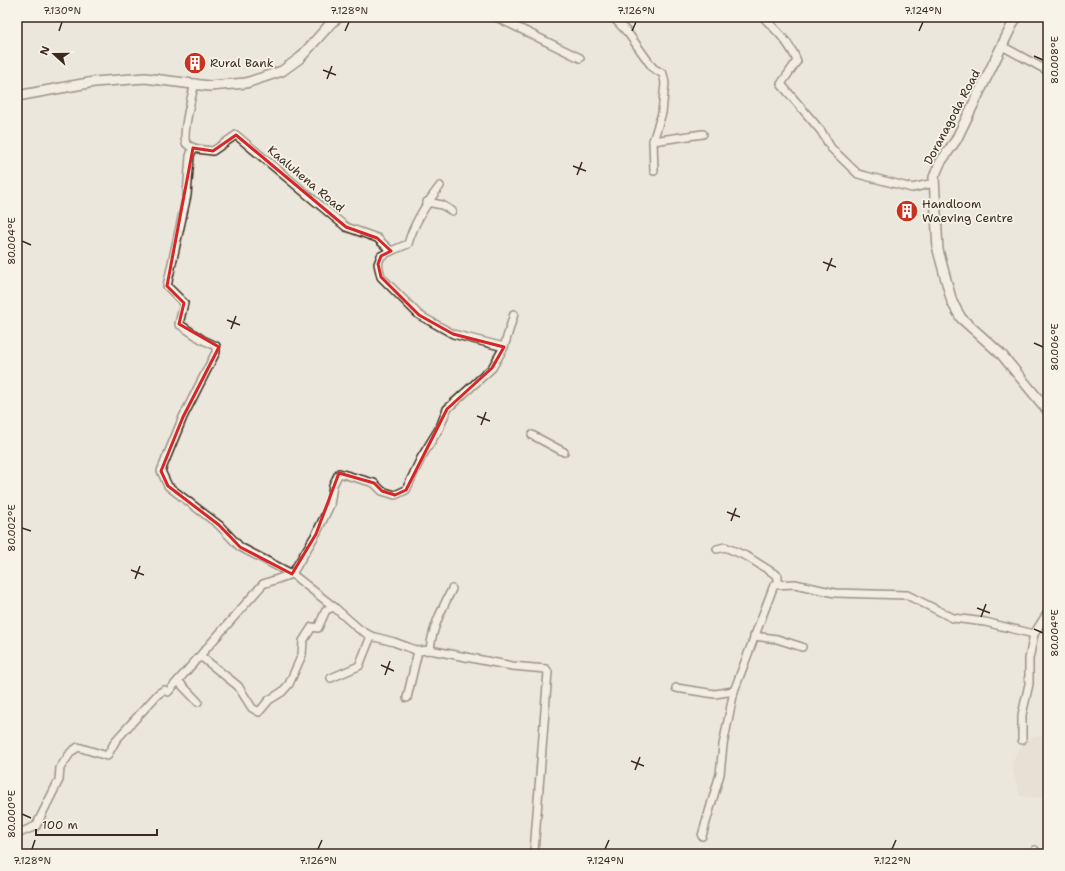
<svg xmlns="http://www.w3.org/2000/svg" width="1065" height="871" font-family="'Shantell Sans',sans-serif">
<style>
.built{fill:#ddd7cc}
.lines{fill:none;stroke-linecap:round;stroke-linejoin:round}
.minor-casing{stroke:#3b2a1e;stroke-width:10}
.tertiary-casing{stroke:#3b2a1e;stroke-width:12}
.minor{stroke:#f7f3e8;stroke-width:7}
.tertiary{stroke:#f7f3e8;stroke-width:9}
.marked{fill:none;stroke:#d62828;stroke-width:3;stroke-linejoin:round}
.ticks{fill:none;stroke:#3b2a1e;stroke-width:1.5}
.labels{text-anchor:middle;stroke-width:3.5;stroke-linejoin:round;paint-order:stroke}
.poi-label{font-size:12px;fill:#3b2a1e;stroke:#f7f3e8;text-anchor:start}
.street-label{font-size:12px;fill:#3b2a1e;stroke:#f7f3e8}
.neatline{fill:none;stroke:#3b2a1e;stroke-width:1.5}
.ticks-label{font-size:10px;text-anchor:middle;fill:#3b2a1e}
</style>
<rect width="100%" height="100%" fill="#ece7dc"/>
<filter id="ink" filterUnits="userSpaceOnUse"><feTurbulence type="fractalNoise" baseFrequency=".025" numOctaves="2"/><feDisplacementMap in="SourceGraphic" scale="8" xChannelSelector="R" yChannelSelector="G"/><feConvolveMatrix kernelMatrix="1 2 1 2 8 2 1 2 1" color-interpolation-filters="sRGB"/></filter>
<g filter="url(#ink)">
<path class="built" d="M1032 736H1048V799L1020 796 1011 765 1017 751Z"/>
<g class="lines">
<g class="minor-casing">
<g id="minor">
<path d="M496 17 580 58"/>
<path d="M613 17 628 33 653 68 663 74 665 83 662 113 653 141 654 171"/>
<path d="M763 17C776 30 790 43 797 61L781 84 821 131 831 148 858 174 912 188 934 183"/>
<path d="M1002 46 1048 71"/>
<path d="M195 83C192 94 182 134 186 143 191 150 205 150 213 151L236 135 346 227 377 238 391 251 408 244C414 222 426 204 440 186"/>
<path d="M653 141 703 134"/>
<path d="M427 202 442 205 452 211"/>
<path d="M391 251 381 256 378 264 381 277 419 315 453 334 504 347"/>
<path d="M532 435 564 452"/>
<path d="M717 549 725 547 748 557 778 576V584"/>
<path d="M754 636 777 639 802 647"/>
<path d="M430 650C432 628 442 609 452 589"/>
<path d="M418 651 394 642 371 636 359 629 334 607 292 574 316 534 330 505 333 485 339 473 374 483 382 491 395 495 406 490 421 458 440 427 447 409 492 368 504 347 514 314"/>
<path d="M198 658H203L238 686 252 708 259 712 269 700 282 692 289 684 302 655 303 641 312 627 318 628 326 610 334 607"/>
<path d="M331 678 359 666 371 636"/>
<path d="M178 681 198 702"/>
<path d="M676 688 715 694 734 691"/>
<path d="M407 698 418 651 430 650 512 666 546 669 548 672 534 852"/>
<path d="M1022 740V715L1029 684V659L1034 634 1048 612"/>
<path d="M17 834 36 826 59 780 60 768 71 752 78 747 107 756 116 740 158 694 164 690 168 692 263 584 292 574 240 547 219 525 168 486 161 471 183 417 216 352V346L203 340 179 324 184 303 167 286 187 195 190 156 193 148"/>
<path d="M702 836 720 774 723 745 734 691 774 585 795 584 835 593 907 595 953 618 985 622 1034 634"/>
<path d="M1035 850 1037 854"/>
</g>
</g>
<g class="tertiary-casing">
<g id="tertiary">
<path d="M1016 17 956 140 940 163 934 177 938 250 952 302 961 318 1002 355 1048 411"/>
<path d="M17 96 94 82 145 78 209 86 246 83 282 71 300 58 332 22 339 17"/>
</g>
</g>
<use href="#minor" class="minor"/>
<use href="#tertiary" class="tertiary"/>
</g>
</g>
<path d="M0 0H1065V871H0ZM236 135 346 227 377 238 391 251 381 256 378 264 381 277 419 315 453 334 504 347 492 368 447 409 406 490 395 495 382 491 374 483 339 473 316 534 292 574 240 547 219 525 168 486 161 471 183 417 219 347 179 324 184 303 167 286 193 148 213 151Z" fill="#ece7dc" fill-opacity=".55" fill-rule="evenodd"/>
<path class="marked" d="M236 135 346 227 377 238 391 251 381 256 378 264 381 277 419 315 453 334 504 347 492 368 447 409 406 490 395 495 382 491 374 483 339 473 316 534 292 574 240 547 219 525 168 486 161 471 183 417 219 347 179 324 184 303 167 286 193 148 213 151Z"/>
<path class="ticks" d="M59 31 62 22M345 31 349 22M632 31 636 22M919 31 923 22M1034 56 1043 60M323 70 336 75M327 79 332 66M573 166 586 171M577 175 582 162M22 241 31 245M823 262 836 267M827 271 832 258M227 320 240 325M231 329 236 316M1034 343 1043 347M477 416 490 421M481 425 486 412M727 512 740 517M731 521 736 508M22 528 31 531M131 570 144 575M135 579 140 566M977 608 990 613M981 617 986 604M1034 629 1043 633M381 665 394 671M385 675 390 661M631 761 644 766M635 770 640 757M22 814 31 818M32 849 35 840M318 849 322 840M605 849 609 840M892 849 896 840"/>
<defs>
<g id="building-disc" transform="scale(1.15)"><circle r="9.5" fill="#c8321e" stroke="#f7f3e8"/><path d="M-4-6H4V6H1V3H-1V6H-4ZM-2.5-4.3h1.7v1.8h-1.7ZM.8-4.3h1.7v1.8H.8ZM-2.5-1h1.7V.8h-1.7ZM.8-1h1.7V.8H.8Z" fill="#fff"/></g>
</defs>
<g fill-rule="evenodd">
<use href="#building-disc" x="195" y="63"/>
<use href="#building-disc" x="907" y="211"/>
</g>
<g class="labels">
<g class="poi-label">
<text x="210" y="67">Rural Bank</text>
<text x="922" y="208">Handloom<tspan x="922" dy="14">Waeving Centre</tspan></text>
</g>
<g class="street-label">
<text transform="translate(952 117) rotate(-62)" y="4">Doranagoda Road</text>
<text transform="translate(306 179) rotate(40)" y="4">Kaaluhena Road</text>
</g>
</g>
<rect width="1065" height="871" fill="none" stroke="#f7f3e8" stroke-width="44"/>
<g transform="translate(54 54) rotate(291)" stroke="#f7f3e8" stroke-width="3" paint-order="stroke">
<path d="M0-3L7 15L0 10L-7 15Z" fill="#3b2a1e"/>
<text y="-6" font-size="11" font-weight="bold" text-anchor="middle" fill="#3b2a1e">N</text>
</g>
<path d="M36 829v6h121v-6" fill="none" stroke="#3b2a1e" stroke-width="2"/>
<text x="42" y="829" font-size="12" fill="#3b2a1e" stroke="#f7f3e8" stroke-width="3" paint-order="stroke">100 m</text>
<rect x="22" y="22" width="1021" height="827" class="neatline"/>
<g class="ticks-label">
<text x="62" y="14">7.130°N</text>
<text x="349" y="14">7.128°N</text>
<text x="636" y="14">7.126°N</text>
<text x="923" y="14">7.124°N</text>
<text transform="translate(1054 60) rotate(-90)" y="4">80.008°E</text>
<text transform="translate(11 241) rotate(-90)" y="4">80.004°E</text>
<text transform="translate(1054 347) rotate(-90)" y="4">80.006°E</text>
<text transform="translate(11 528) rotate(-90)" y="4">80.002°E</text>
<text transform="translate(1054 633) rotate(-90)" y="4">80.004°E</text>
<text transform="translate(11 814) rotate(-90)" y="4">80.000°E</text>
<text x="32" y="864">7.128°N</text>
<text x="318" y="864">7.126°N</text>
<text x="605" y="864">7.124°N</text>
<text x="892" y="864">7.122°N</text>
</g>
</svg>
